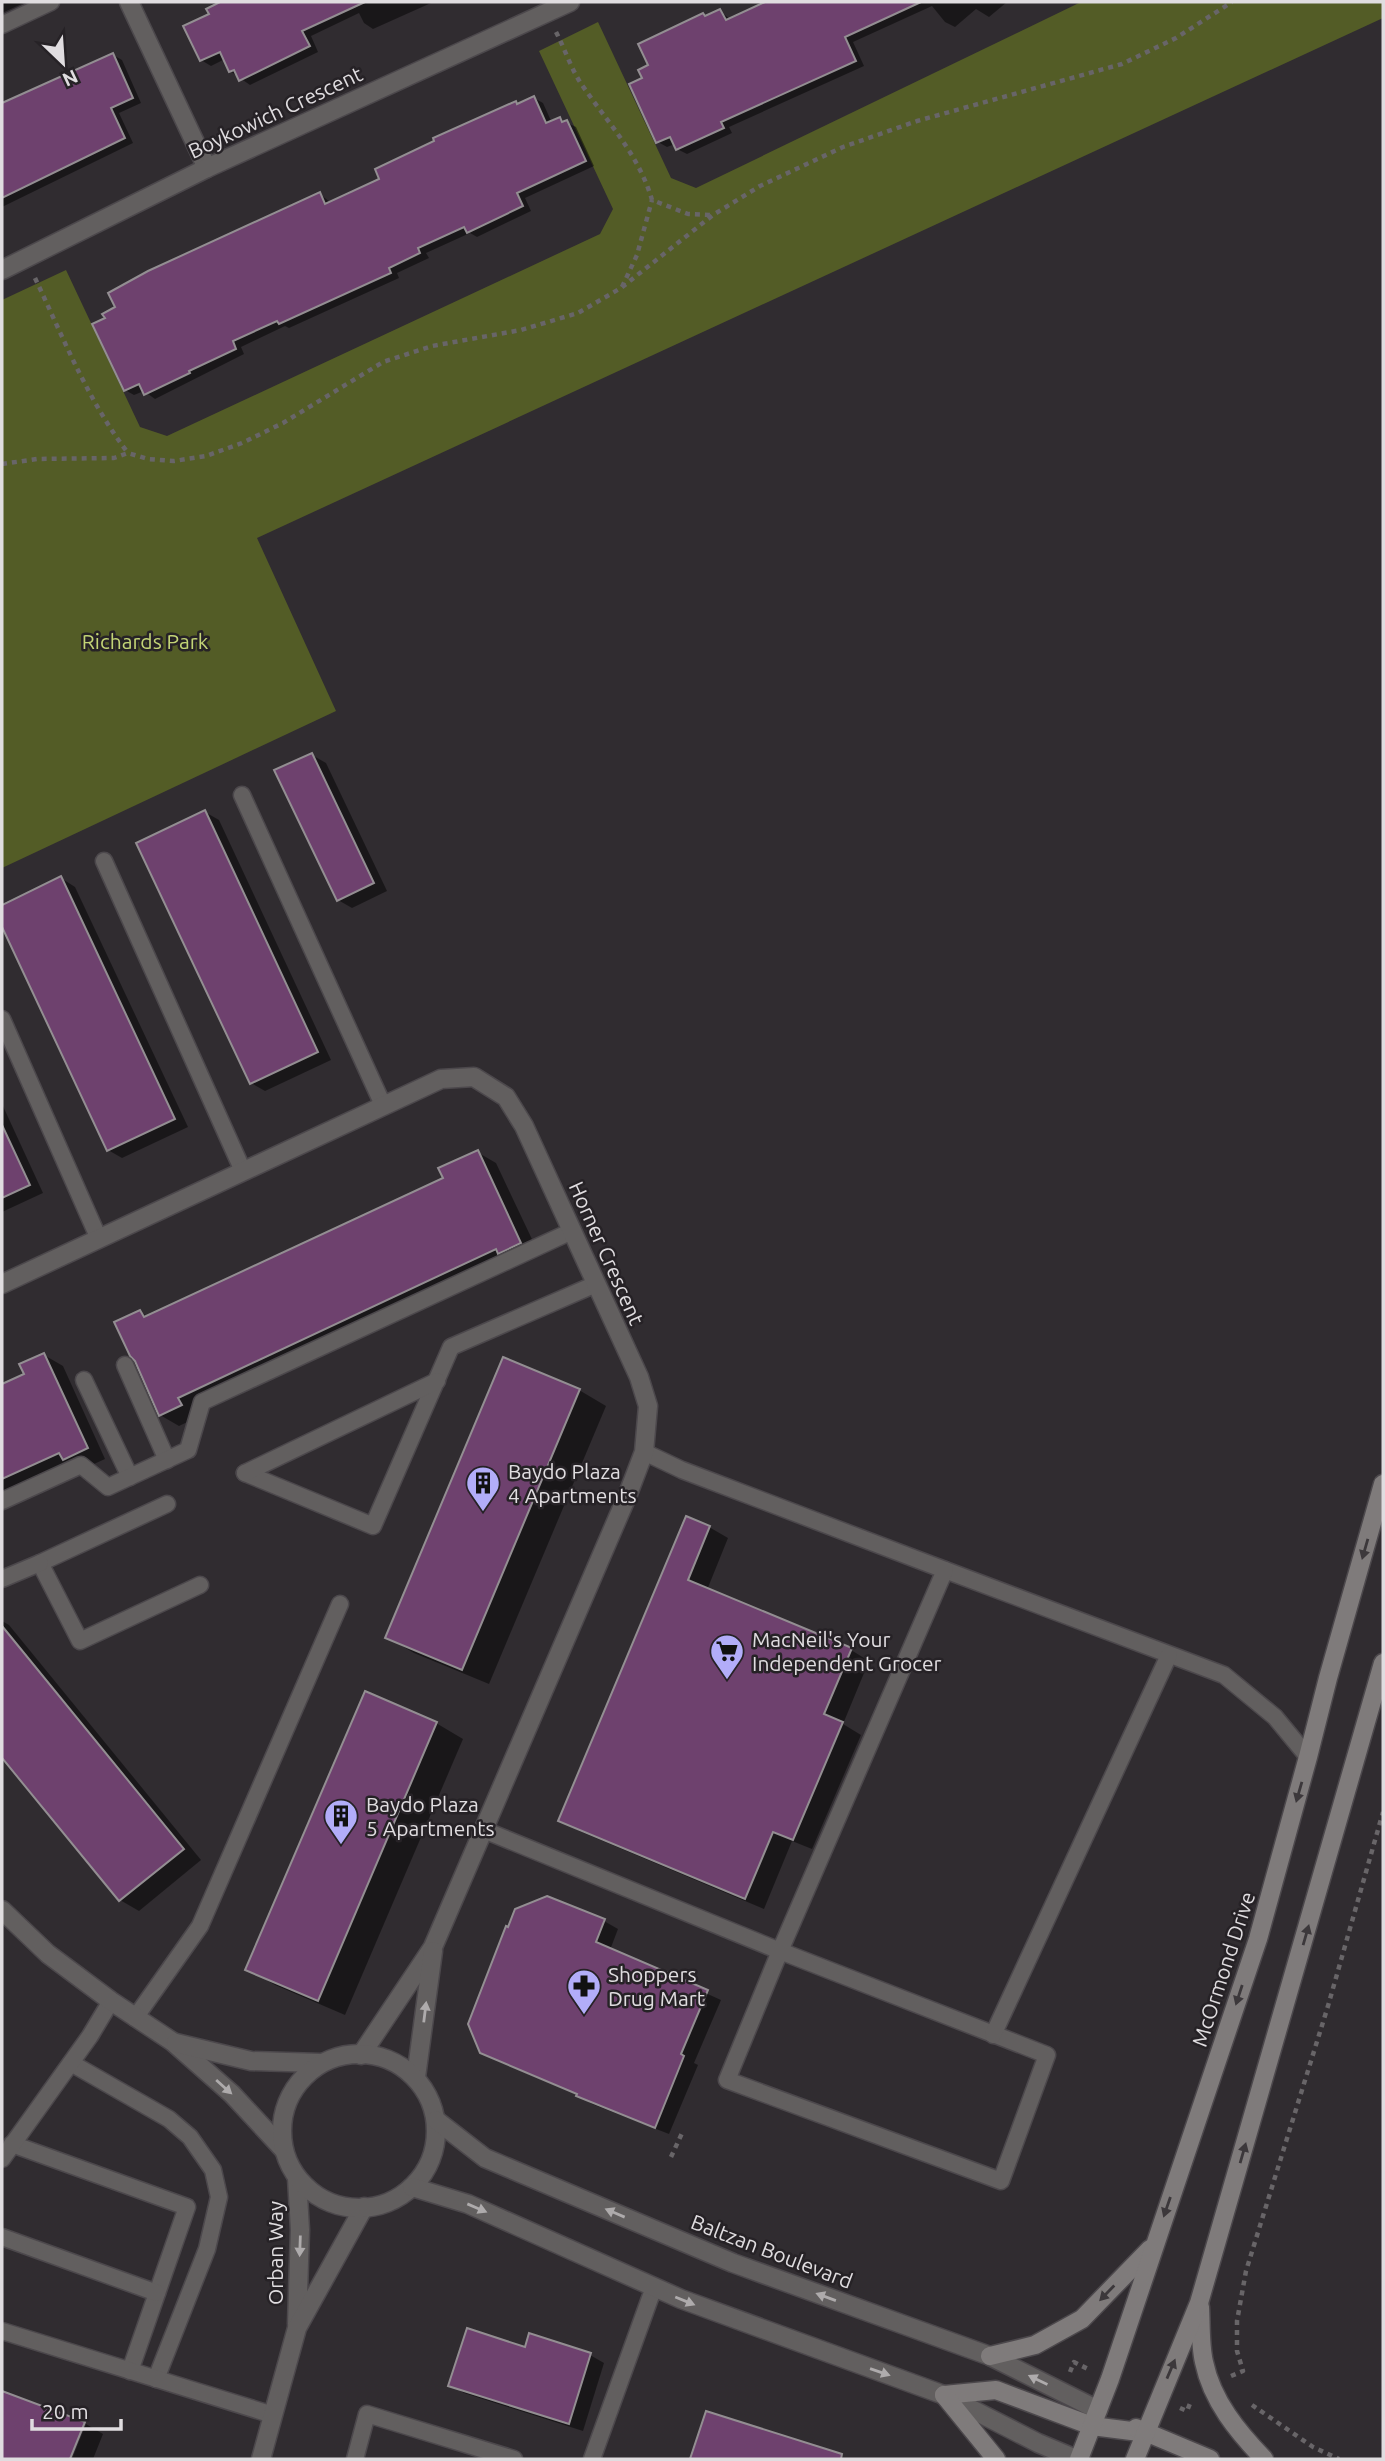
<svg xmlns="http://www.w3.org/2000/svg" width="1385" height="2461" viewBox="0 0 1385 2461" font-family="Ubuntu,sans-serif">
<rect width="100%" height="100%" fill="#302c30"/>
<!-- green -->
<polygon fill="#535c26" points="1081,2 1383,2 1383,18 257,538 336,711 2,868 2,300 66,270 140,427 167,436 600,234 613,209 539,51 598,22 671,178 696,188"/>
<!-- shadow -->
<g fill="#0007">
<polygon points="2,2 26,2 2,13"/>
<polygon points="224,2 430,2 431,3 373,29 364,23 359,13 311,36 318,52 250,85 230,71 225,59 211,66 201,60 212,15 209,9"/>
<polygon points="770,2 1007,2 989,17 976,9 955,27 945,22 932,6 853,42 864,66 729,127 732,133 687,154 677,149 675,144 667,147 658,142 650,66 706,17 720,11 731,20"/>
<polygon points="113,55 122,60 141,103 119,113 133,143 2,207 2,105"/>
<polygon points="534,98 543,103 552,123 559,119 576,127 594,166 525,198 531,211 477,237 470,233 426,253 429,258 397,273 399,278 289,328 285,326 241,347 244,354 155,399 144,391 134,395 125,390 320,194 331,203 382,179 516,103 519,105"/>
<polygon points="312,755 326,763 387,891 352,908 338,900"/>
<polygon points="205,812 219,820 331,1060 265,1091 251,1083"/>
<polygon points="61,878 75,887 188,1127 122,1158 108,1150 2,923 2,907"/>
<polygon points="2,1104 43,1193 2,1212"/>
<polygon points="477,1152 496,1163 539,1254 196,1409 200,1416 179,1426 160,1415 140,1312 149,1317 445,1179"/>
<polygon points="44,1355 63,1366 105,1459 83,1469 2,1498 2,1386 26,1375"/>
<polygon points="579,1390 606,1406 489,1684 414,1653 387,1637"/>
<polygon points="709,1527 728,1538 707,1590 851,1650 869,1661 843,1724 861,1735 812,1849 792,1841 764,1909 579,1831 560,1820"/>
<polygon points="2,1621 9,1625 201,1860 139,1911 120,1900 2,1755"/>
<polygon points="436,1723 463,1739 345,2015 275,1985 248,1969"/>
<polygon points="604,1921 618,1929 610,1950 721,2000 694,2063 698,2065 669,2134 592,2104 578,2095 497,2061 482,2052"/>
<polygon points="590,2355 604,2363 583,2431 464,2393 450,2385"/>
<polygon points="2,2393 84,2423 82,2423 69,2459 2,2459"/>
<polygon points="707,2413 824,2454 822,2459 692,2459"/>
<polygon points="86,2424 103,2434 93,2459 72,2459"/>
</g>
<!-- building -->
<g fill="#6e416e" stroke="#938e92" stroke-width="2">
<polygon points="220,2 365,2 302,31 310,46 239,81 234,70 229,72 220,52 200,61 183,26 209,14 206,9"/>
<polygon points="765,2 921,2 845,37 856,61 721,122 724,128 676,150 670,137 656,143 629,84 642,78 638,70 648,65 638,44 703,13 705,16 720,9 726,20"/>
<polygon points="113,53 133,98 111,108 125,138 2,198 2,103"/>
<polygon points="534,96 546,123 560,117 562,122 567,120 586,161 517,193 523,206 467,233 464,227 418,248 420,253 389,268 391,273 279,324 277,321 233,341 236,349 189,371 190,373 144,395 139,384 124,391 92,324 105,318 102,314 115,307 108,293 148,271 320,192 325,204 379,179 375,169 434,141 433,138 516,101 517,104"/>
<polygon points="312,753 374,883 337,901 274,770"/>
<polygon points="205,810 318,1052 250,1084 136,843"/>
<polygon points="61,876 175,1119 107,1151 2,927 2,905"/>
<polygon points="2,1125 30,1185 2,1198"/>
<polygon points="478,1150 521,1243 498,1254 496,1249 178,1398 182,1405 159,1416 135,1361 130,1356 114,1322 140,1310 144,1317 443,1178 438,1168"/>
<polygon points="44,1353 88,1448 63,1460 59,1453 2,1479 2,1384 24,1374 19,1364"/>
<polygon points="503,1357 580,1389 462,1670 385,1638"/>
<polygon points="686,1516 710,1526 688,1580 852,1648 824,1714 843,1722 793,1840 773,1832 745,1899 558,1821"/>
<polygon points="2,1626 184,1849 119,1901 2,1758"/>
<polygon points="365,1691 437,1722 318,2001 245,1970"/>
<polygon points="547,1896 605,1919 596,1942 708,1990 681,2054 684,2056 655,2128 576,2096 577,2094 480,2053 468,2024 506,1926 508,1927 515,1909"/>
<polygon points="467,2328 525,2347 529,2333 591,2353 569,2424 448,2386"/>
<polygon points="2,2391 85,2422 70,2459 2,2459"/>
<polygon points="706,2411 842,2454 841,2459 690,2459"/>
</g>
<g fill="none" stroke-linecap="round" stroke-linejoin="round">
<!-- service casing -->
<g stroke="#4c484c" stroke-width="19">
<g id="service">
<polyline points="2,25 51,2"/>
<polyline points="242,795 383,1105"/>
<polyline points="104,861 243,1171"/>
<polyline points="2,1019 99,1239"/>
<polyline points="125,1365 167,1460"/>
<polyline points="84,1380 130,1477"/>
<polyline points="245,1473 373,1526 451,1347 596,1284"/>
<polyline points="245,1473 437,1381"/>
<polyline points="2,1501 81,1465 108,1487 188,1450 202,1402 572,1231"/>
<polyline points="167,1504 40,1563 80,1641 200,1585"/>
<polyline points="945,1570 1224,1675 1275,1717 1308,1757"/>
<polyline points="2,1579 40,1563"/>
<polyline points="484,1830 780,1951 1047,2055 1001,2181 727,2080 780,1951 945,1570 682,1470 644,1452"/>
<polyline points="135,2018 200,1926 340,1604"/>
<polyline points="993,2035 1169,1655"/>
<polyline points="71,2063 169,2119 190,2137 213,2170 219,2197 207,2249 156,2379"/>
<polyline points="12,2144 187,2207 130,2371"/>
<polyline points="2,2159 90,2036 111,2001"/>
<polyline points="2,2237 157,2293"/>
<polyline points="2,2331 273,2415"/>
<polyline points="355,2459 367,2414 514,2459"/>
<polyline points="592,2459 654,2287"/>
</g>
</g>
<!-- minor casing -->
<g stroke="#4c484c" stroke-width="21">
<g id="minor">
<polyline points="129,2 207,168"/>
<polyline points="2,270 207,168 570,2"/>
<polyline points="2,1284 441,1079 474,1077 506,1097 524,1126 639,1377 648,1406 644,1452 628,1494 433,1947 361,2055"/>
<polyline points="416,2077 433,1951"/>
<polyline points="297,2178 300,2230 297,2324"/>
<polyline points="261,2459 297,2328 364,2207"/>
</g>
</g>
<!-- tertiary casing -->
<g stroke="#4c484c" stroke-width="21">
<g id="tertiary">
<polyline points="2,1910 48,1954 111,2001 173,2042 232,2094 283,2149"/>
<polyline points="176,2043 251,2061 320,2063"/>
<circle cx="359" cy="2131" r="77"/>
<polyline points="436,2120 485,2158 733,2263 990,2356 1098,2410"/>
<polyline points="412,2187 468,2204 681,2299 944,2395 1038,2443 1076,2459"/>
</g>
</g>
<!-- secondary casing -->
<g stroke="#4c484c" stroke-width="21">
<g id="secondary">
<path d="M1200,2307C1201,2325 1200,2345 1204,2362C1212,2401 1238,2432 1264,2459"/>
<polyline points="990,2356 1035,2345 1082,2319 1150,2249"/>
<polyline points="944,2395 996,2390 1092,2426 1147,2433"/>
<polyline points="944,2395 996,2459"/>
<polyline points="1136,2428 1210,2459"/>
<polyline points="1079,2459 1110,2379 1258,1939 1308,1757 1328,1678 1383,1484"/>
<polyline points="1135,2459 1199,2303 1383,1663"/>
</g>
</g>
<!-- path -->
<g stroke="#686568" stroke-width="4.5" stroke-dasharray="5 5" stroke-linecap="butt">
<path d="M556,32C565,49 571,69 582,85C608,123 639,155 652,200L688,214L712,215"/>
<path d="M35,278C63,337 88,401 128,453"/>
<polyline points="622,287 637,255 652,200"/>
<polyline points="2,464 37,459 114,458 128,453 148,459 174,461 206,456 242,443 283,423 383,362 432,346 521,330 578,313 621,288 713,215 760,186 843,147 917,121 1122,64 1176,38 1232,2"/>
<polyline points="671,2157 683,2131"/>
<polyline points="1070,2372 1074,2362 1088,2369"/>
<polyline points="1231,2376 1243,2371 1237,2351 1237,2321 1246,2271 1328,2006 1383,1812"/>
<polyline points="1252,2405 1313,2447 1339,2459"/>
<polyline points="1180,2408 1187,2411 1191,2401"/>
</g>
<!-- service -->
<use href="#service" stroke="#625f5f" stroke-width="16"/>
<!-- minor -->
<use href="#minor" stroke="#625f5f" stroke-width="18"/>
<!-- tertiary -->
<use href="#tertiary" stroke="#625f5f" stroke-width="18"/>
<!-- secondary -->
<use href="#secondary" stroke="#7f7b7b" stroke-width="18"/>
</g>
<!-- one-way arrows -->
<defs><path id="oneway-solid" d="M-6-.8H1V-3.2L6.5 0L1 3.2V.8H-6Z" transform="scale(1.75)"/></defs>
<g fill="#3c383b">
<use href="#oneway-solid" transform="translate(1365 1549) rotate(106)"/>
<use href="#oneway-solid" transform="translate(1299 1792) rotate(106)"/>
<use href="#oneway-solid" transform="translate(1306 1935) rotate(-74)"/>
<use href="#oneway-solid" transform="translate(1239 1995) rotate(108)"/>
<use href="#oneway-solid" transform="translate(1243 2153) rotate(-74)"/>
<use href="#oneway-solid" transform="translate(1167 2207) rotate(109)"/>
<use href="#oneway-solid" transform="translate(1107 2293) rotate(134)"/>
<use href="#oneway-solid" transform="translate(1171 2369) rotate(-67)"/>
</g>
<g fill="#aeabac">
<use href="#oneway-solid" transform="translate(425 2012) rotate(-83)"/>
<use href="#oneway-solid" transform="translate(224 2087) rotate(42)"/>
<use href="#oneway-solid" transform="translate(477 2208) rotate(23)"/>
<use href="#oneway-solid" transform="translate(615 2213) rotate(-157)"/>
<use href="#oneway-solid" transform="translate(300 2246) rotate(92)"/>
<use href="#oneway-solid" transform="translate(826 2297) rotate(-160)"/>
<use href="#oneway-solid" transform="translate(685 2301) rotate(22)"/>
<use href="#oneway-solid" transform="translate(880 2372) rotate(19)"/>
<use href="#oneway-solid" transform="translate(1038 2380) rotate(-154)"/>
</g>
<!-- icons -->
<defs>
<g id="building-pin" transform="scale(1.75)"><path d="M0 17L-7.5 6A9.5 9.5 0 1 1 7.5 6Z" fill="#b2adf9" stroke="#262226"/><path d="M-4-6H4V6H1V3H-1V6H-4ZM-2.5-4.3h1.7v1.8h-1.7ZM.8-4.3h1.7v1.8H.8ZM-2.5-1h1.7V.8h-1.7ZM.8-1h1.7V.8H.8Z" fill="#111"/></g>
<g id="supermarket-pin" transform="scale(1.75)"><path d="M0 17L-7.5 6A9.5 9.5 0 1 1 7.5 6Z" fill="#b2adf9" stroke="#262226"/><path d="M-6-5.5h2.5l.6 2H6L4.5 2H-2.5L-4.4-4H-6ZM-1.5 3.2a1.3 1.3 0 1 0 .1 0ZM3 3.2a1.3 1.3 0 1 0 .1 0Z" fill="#111"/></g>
<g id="pharmacy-pin" transform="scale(1.75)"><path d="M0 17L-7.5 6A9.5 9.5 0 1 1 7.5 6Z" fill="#b2adf9" stroke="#262226"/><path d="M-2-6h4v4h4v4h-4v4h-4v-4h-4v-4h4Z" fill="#111"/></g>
</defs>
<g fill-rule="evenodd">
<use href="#building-pin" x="483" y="1483"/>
<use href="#supermarket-pin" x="727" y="1651"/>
<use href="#building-pin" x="341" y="1816"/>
<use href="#pharmacy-pin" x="584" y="1986"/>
</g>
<g text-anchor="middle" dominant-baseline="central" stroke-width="5" stroke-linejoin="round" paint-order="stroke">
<!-- street labels -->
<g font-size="21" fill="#e0dde0" stroke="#262226">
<text transform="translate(275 112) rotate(-25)">Boykowich Crescent</text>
<text transform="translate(607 1253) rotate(66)">Horner Crescent</text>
<text transform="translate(1223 1969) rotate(-72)">McOrmond Drive</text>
<text transform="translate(772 2251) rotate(21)">Baltzan Boulevard</text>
<text transform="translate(275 2253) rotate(-90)">Orban Way</text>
</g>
<!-- park labels -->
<g font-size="21" fill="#c3d476" stroke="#262226">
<text x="145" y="641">Richards Park</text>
</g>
<!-- poi labels -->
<g font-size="21" fill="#e0dde0" stroke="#262226" text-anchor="start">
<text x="508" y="1471">Baydo Plaza<tspan x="508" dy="24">4 Apartments</tspan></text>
<text x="752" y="1639">MacNeil's Your<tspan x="752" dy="24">Independent Grocer</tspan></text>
<text x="366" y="1804">Baydo Plaza<tspan x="366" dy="24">5 Apartments</tspan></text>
<text x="608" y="1974">Shoppers<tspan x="608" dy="24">Drug Mart</tspan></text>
</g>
</g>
<!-- border -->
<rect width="1385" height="2461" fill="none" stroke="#e0dde0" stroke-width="7"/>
<!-- north arrow -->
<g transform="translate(63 63) rotate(155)" stroke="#262226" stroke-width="5" paint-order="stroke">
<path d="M0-5L12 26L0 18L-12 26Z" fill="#e0dde0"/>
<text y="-10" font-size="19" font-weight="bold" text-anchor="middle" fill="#e0dde0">N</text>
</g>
<!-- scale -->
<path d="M32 2419v10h89v-10" fill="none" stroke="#e0dde0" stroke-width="3.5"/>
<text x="42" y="2419" font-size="21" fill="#e0dde0" stroke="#262226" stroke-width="5" paint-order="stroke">20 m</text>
</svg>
